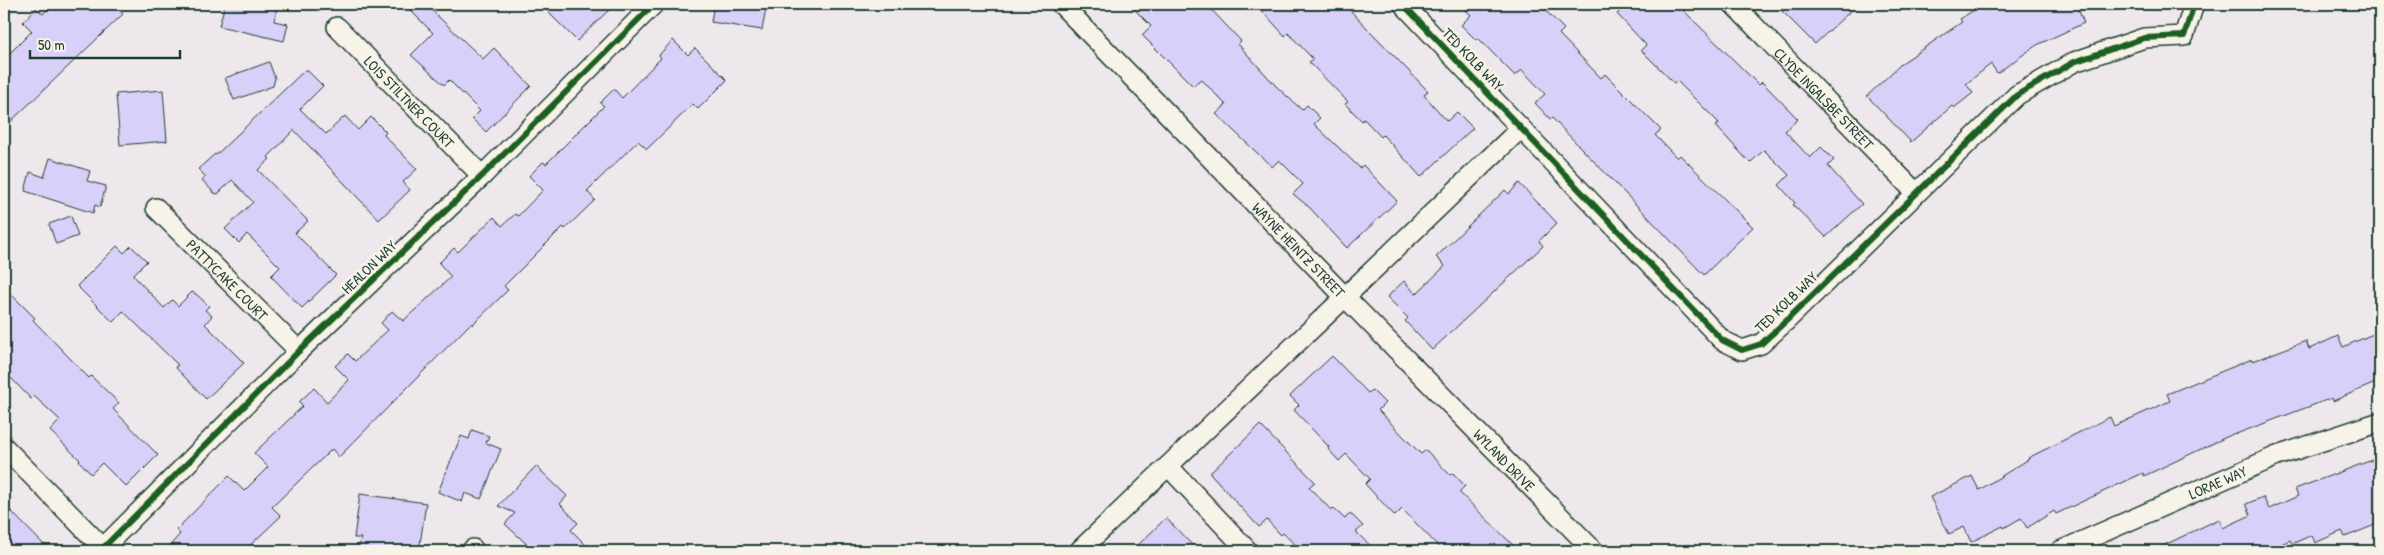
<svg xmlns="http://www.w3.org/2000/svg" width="2384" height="555" viewBox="0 0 2384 555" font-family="'Patrick Hand',sans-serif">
<rect width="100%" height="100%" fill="#eee8ed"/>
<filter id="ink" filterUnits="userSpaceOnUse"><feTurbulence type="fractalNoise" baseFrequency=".02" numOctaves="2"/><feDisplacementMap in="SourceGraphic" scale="10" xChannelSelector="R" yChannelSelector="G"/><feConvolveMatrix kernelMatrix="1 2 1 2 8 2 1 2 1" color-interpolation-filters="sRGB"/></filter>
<g filter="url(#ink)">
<!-- building -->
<g fill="#d8d0f8" stroke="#1f3d34">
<polygon points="53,4 113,4 123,14 4,128 4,59 32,31 23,22 36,8 43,14"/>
<polygon points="225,4 278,4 274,21 288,24 284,41 219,26"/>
<polygon points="404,4 425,4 483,59 494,48 531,86 486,132 472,119 480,111 449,80 444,85 411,55 433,33"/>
<polygon points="540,4 615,4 577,41"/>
<polygon points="714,4 767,4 762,30 711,22"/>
<polygon points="1129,4 1206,4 1241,41 1238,44 1276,86 1302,110 1307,105 1320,118 1314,124 1360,168 1363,165 1397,201 1347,248 1309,207 1293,194 1303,184 1279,160 1272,167 1216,114 1226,105 1201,79 1193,86 1142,35 1151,26"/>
<polygon points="1256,4 1344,4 1428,91 1424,95 1447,121 1457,112 1473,128 1421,177 1383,135 1381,137 1364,119 1362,121 1345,104 1348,102 1309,62 1313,59 1288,33 1285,36"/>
<polygon points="1459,4 1539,4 1564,29 1559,34 1601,78 1605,74 1661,130 1655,135 1677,158 1680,155 1753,227 1704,275 1552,118 1550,119 1535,103 1545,94 1522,70 1515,76 1478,38 1476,40 1461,25 1471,15"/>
<polygon points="1628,4 1677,4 1759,85 1762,82 1798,119 1785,131 1810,158 1821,147 1834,160 1828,166 1862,204 1826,237 1793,205 1795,203 1779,185 1789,175 1764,150 1750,163 1716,126 1719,123 1677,81 1674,83 1641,50 1646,45 1617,14"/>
<polygon points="1775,4 1858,4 1815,44"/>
<polygon points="1983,4 2076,4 2084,23 2037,45 1997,73 1991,64 1966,84 1973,93 1954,108 1952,106 1911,142 1867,96 1902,63 1962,22 1960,19"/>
<polygon points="673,40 688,55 695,48 727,80 698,109 693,104 647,149 638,141 587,191 595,200 565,229 563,227 504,286 508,290 472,325 471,323 339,457 332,449 272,507 281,516 244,551 165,551 180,534 176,530 229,476 244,491 268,467 254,453 303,406 299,402 314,388 327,402 349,380 335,366 348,354 355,361 388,330 381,323 392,311 403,321 451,277 439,263 454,248 458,252 494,217 502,226 515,214 518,216 543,190 529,176 543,162 546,164 604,106 600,103 614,89 622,98 661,58 659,55"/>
<polygon points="269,62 275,78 273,86 234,100 225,78"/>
<polygon points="306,69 323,86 300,109 326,134 345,116 358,130 371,117 386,132 384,135 417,169 403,182 410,190 379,220 294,130 268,157 270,159 258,170 308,221 295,233 336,275 302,308 271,276 280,267 247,234 239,243 225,229 253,202 232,180 218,194 214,193 202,180 206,177 198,169 215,154 216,155"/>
<polygon points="163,90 167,141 120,145 116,94"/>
<polygon points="50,158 90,171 87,181 106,186 100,207 95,205 93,213 25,191 30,172 44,177"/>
<polygon points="1519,183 1557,223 1539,241 1543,246 1432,350 1405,321 1408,318 1387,297 1404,281 1416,294 1445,266 1436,257 1505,190 1509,194"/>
<polygon points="71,216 78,236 56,244 49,224"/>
<polygon points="117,246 124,253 131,246 147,261 133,275 164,308 172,300 178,306 192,292 196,294 209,306 205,310 212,316 205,324 244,363 206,399 175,367 178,365 123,311 113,322 77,286"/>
<polygon points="4,287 35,318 33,320 89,378 91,376 119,403 113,409 158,455 126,487 102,463 91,474 79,461 80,460 50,431 60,420 34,396 31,399 11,378 4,386"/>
<polygon points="2380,331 2380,381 2333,401 2332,398 2236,434 2235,433 2144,476 2143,473 2056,514 2054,511 2027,528 2021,518 2004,528 2003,526 1971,542 1964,527 1949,534 1930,497 1972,476 1979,490 2029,459 2028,458 2110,417 2114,426 2170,401 2167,394 2252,359 2253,361 2306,341 2309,349 2338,336 2343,347"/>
<polygon points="1332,356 1368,393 1372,390 1385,403 1378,410 1409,442 1421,454 1426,450 1450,475 1453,473 1465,486 1459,492 1519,551 1443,551 1402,509 1395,516 1365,484 1370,479 1346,454 1339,461 1328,449 1329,447 1294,410 1299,405 1290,396"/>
<polygon points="1260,425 1315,482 1309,487 1331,510 1333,508 1345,519 1350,513 1363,526 1356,532 1376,551 1302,551 1283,533 1281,535 1267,520 1259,527 1244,511 1210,473"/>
<polygon points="472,430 489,436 486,443 501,449 481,499 465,493 462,502 438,492 461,436 469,439"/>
<polygon points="2380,457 2380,523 2345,537 2342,531 2315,543 2312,535 2292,544 2290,540 2267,551 2152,551 2219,519 2223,528 2251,515 2246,504 2263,497 2269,509 2298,496 2295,489"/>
<polygon points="536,466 567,496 560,504 578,523 571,530 592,551 534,551 505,524 515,513 498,506"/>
<polygon points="360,494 426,503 419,551 358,551 361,538 354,538"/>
<polygon points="4,504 50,551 4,551"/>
<polygon points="1166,518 1198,551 1132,551"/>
</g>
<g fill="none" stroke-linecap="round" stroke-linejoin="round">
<!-- street casing -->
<g stroke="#1f3d34" stroke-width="22">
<g id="street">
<path id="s1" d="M1061,4L1345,297L1079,551"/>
<polyline points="1403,4 1722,340 1742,350 1761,344 1787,320 2017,95 2074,62 2144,38 2184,36 2194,4"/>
<path id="s2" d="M1733,4L1916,193"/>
<path id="s3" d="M337,27L482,176"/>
<path id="s4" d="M1521,128L1345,297L1594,551"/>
<path id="s5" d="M156,208L299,351"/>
<polyline points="4,447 106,551"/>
<polyline points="1168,466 1248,551"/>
<polyline points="473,549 474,551"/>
<polyline points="100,551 299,351 482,176 654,4"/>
<path id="s6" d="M2060,551L2277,456L2380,422"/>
</g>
</g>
<!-- street -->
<use href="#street" stroke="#f7f3e8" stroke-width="19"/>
<!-- cycleway casing -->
<g stroke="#f7f3e8" stroke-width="9">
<g id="cycleway">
<polyline points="1403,4 1722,340 1742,350 1761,344 1787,320 2017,95 2074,62 2144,38 2184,36 2194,4"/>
<polyline points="100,551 299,351 482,176 654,4"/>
</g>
</g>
<!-- cycleway -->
<use href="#cycleway" stroke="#1b5e20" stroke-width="6"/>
</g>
</g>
<g text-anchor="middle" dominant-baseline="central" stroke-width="5" stroke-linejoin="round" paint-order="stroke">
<!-- street labels -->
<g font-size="15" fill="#1f3d34" stroke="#f7f3e8">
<text transform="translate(1473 59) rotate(46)">TED KOLB WAY</text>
<text stroke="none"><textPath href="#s2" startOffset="131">CLYDE INGALSBE STREET</textPath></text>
<text stroke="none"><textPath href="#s3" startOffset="104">LOIS STILTNER COURT</textPath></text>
<text stroke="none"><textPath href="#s1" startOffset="342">WAYNE HEINTZ STREET</textPath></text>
<text transform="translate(369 267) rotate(-44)">HEALON WAY</text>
<text stroke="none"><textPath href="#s5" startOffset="101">PATTYCAKE COURT</textPath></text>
<text transform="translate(1786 302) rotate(-44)">TED KOLB WAY</text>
<text stroke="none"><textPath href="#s4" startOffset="472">WYLAND DRIVE</textPath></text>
<text stroke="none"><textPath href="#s6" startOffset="172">LORAE WAY</textPath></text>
</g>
</g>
<!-- margin -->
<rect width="2384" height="555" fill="none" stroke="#f7f3e8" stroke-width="20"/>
<rect x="10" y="10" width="2364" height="535" fill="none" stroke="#1f3d34" stroke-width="2" filter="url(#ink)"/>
<!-- scale -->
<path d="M30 50v8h150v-8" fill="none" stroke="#1f3d34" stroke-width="2.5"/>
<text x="38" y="50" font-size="15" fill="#1f3d34" stroke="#f7f3e8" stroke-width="4" paint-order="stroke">50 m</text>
</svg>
